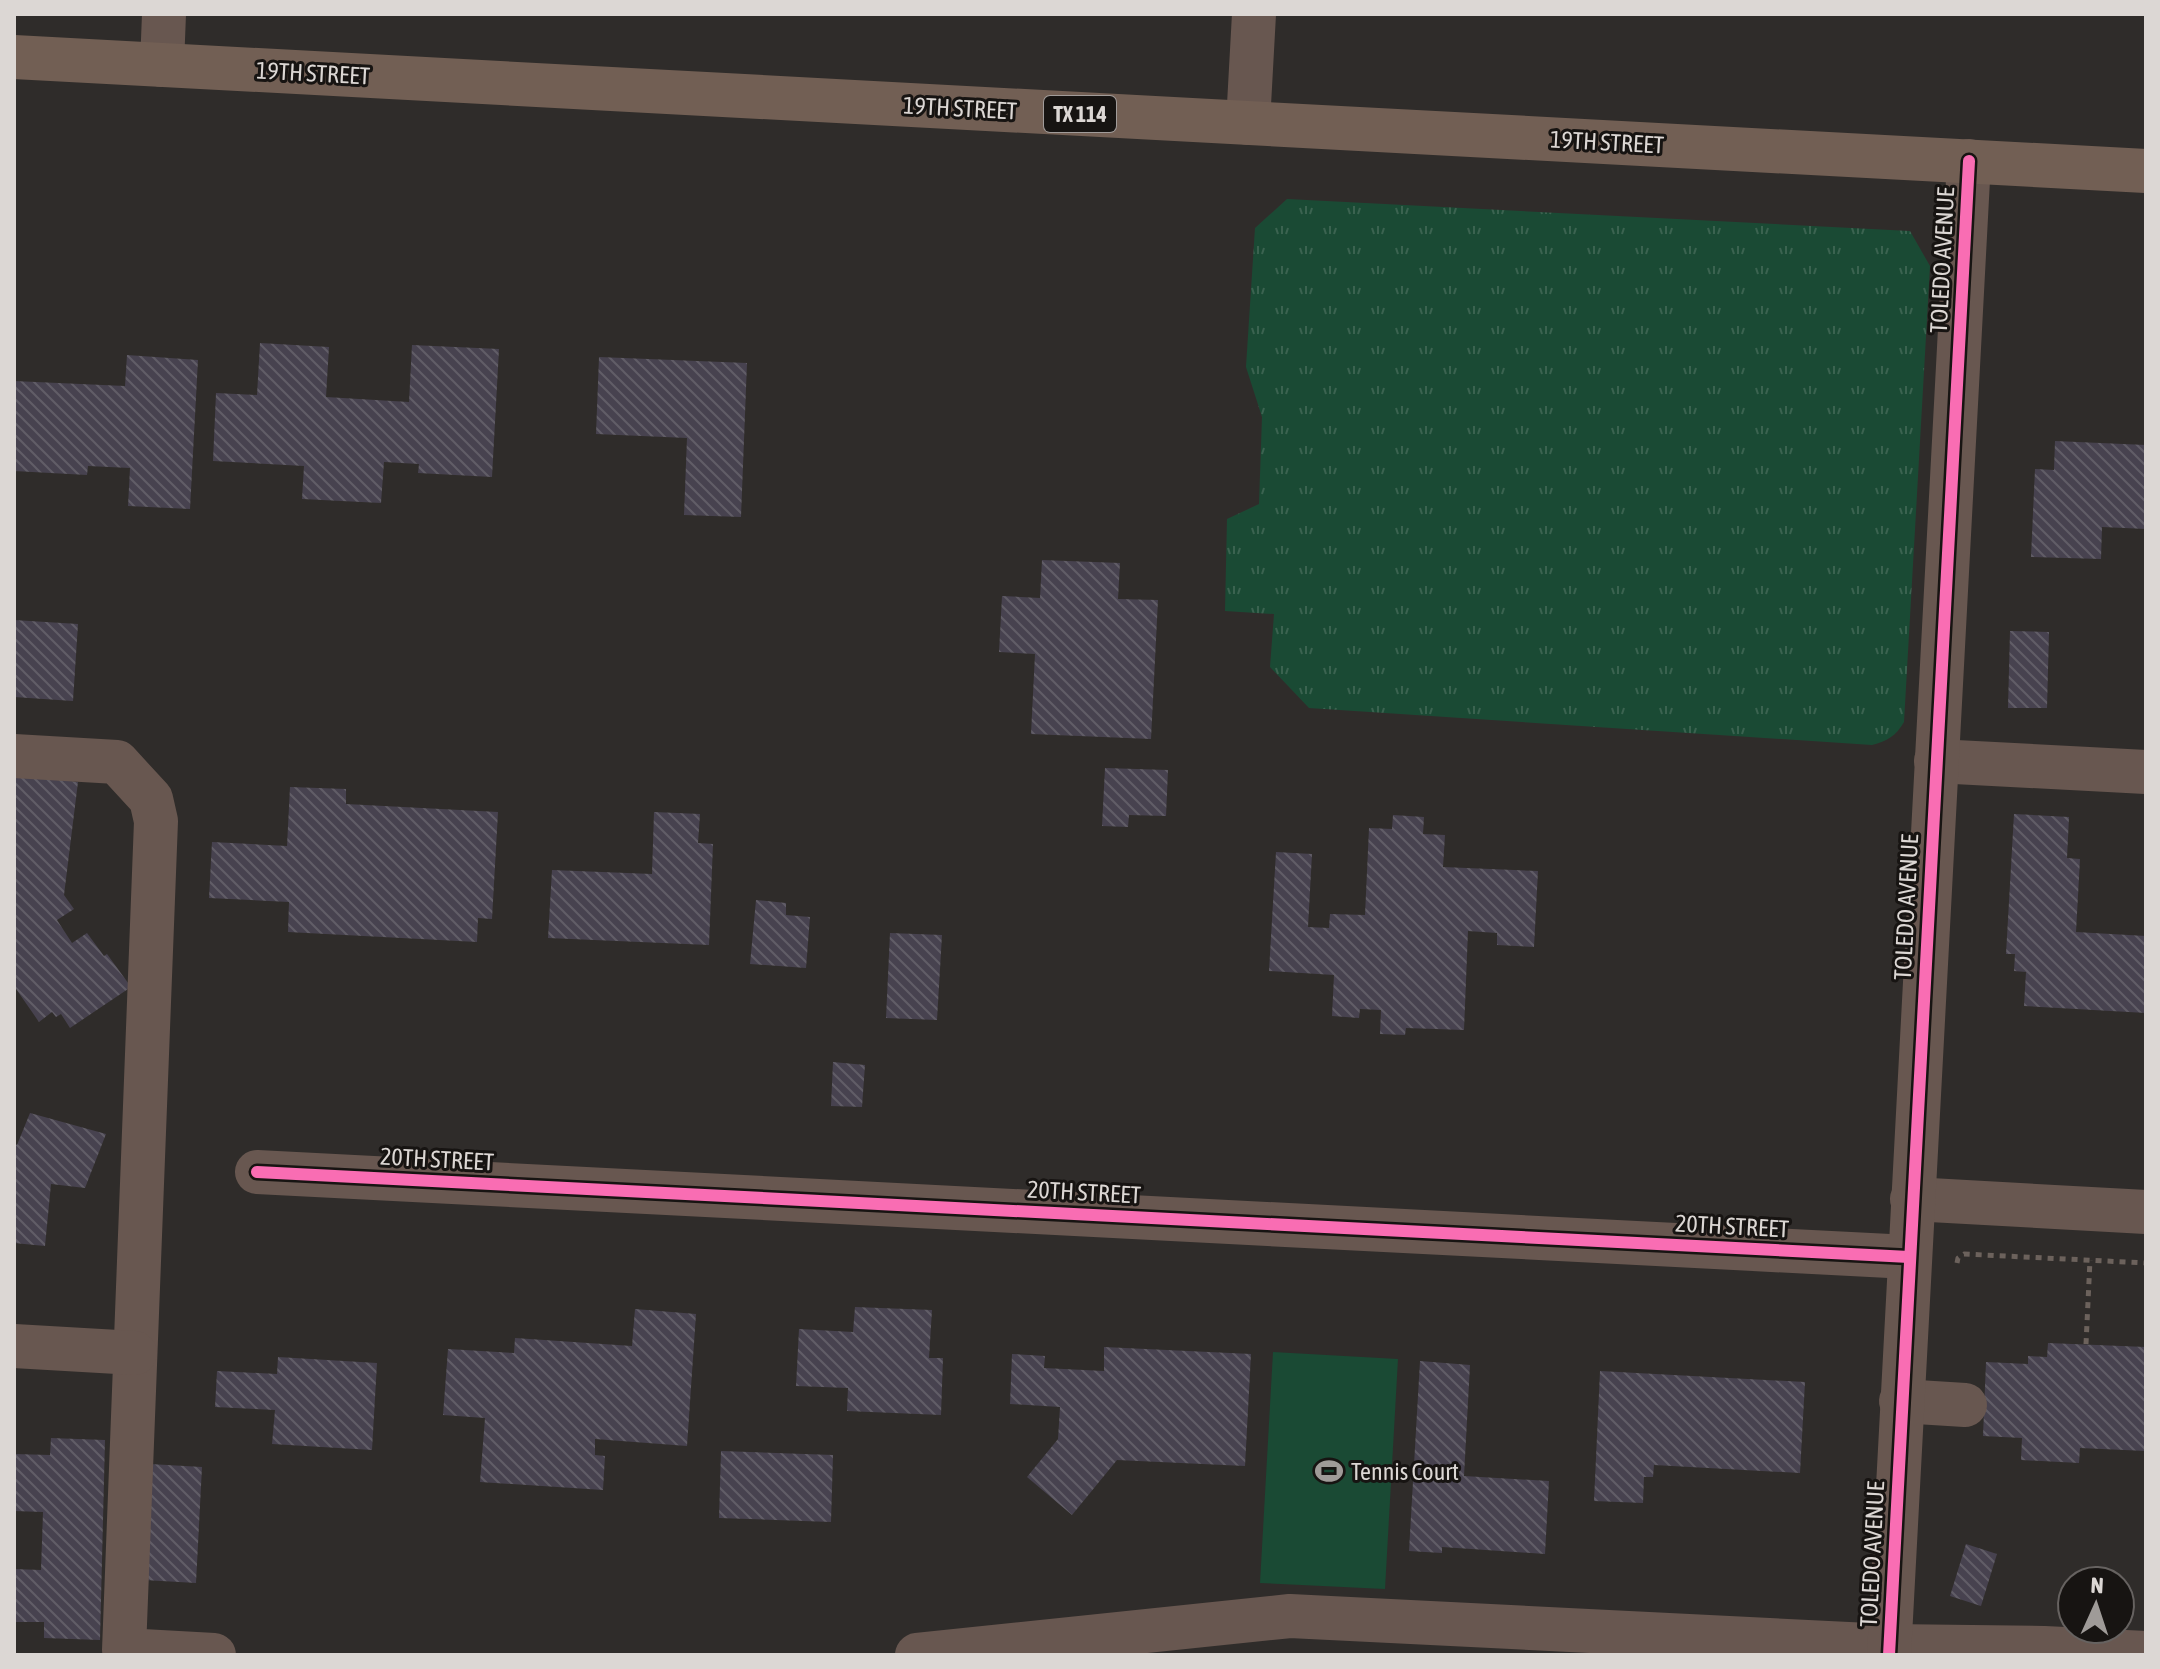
<svg xmlns="http://www.w3.org/2000/svg" width="2160" height="1669" viewBox="0 0 2160 1669" font-family="'Asap Condensed',sans-serif">
<defs>
<pattern id="grass-tufts" width="24" height="20" patternUnits="userSpaceOnUse" patternTransform="scale(2)"><rect width="24" height="20" fill="#1a4a34"/><path d="M3 7l-1-3M5 7V3M7 7l1-3M15 17l-1-3M17 17v-4M19 17l1-3" fill="none" stroke="#3b6350"/></pattern>
<pattern id="building-back-hatch" width="6" height="6" patternUnits="userSpaceOnUse" patternTransform="scale(2)"><rect width="6" height="6" fill="#47424f"/><path d="M-1 5l2 2M0 0l6 6M5-1l2 2" fill="none" stroke="#615d67"/></pattern>
</defs>
<rect width="100%" height="100%" fill="#2f2c2a"/>
<!-- grass -->
<path fill="url(#grass-tufts)" d="M1287,199L1910,231L1930,266L1904,722C1896,736 1887,741 1872,745L1309,708L1270,667L1274,614L1225,611L1227,519L1259,504L1262,417L1246,367L1255,228Z"/>
<!-- green -->
<polygon fill="#1a4a34" points="1273,1352 1398,1359 1385,1589 1260,1583"/>
<!-- building -->
<g fill="url(#building-back-hatch)">
<polygon points="260,343 329,347 326,397 409,402 412,345 499,349 492,477 418,473 419,464 384,462 381,503 302,499 304,466 213,461 216,393 257,395"/>
<polygon points="127,355 198,360 190,509 128,506 130,468 88,466 87,475 14,471 14,381 125,386"/>
<polygon points="599,357 747,363 741,517 684,515 687,438 596,434"/>
<polygon points="2055,441 2146,445 2146,529 2102,527 2101,559 2031,557 2035,469 2054,470"/>
<polygon points="1042,560 1120,563 1118,599 1158,600 1151,739 1031,734 1035,654 999,652 1002,596 1040,598"/>
<polygon points="14,620 78,624 73,701 14,697"/>
<polygon points="2010,631 2049,632 2047,708 2008,708"/>
<polygon points="1105,768 1168,770 1166,816 1129,815 1128,827 1102,826"/>
<polygon points="15,774 78,782 64,895 74,909 57,920 72,943 87,933 104,956 107,954 131,987 70,1028 61,1014 56,1017 52,1012 39,1022 14,986"/>
<polygon points="290,787 346,789 346,804 498,812 492,919 478,918 477,942 288,932 289,902 209,898 212,842 287,846"/>
<polygon points="654,812 700,814 698,843 713,844 709,945 548,938 552,870 652,874"/>
<polygon points="2014,814 2069,817 2067,858 2080,859 2076,932 2146,936 2146,1013 2024,1006 2026,972 2014,971 2015,954 2006,954"/>
<polygon points="1393,815 1424,817 1423,834 1445,835 1443,867 1538,871 1534,947 1497,945 1497,933 1468,931 1464,1030 1406,1028 1405,1035 1380,1034 1381,1010 1360,1009 1359,1018 1332,1016 1334,975 1269,971 1276,852 1312,854 1308,927 1329,928 1330,914 1365,915 1369,828 1392,829"/>
<polygon points="756,900 786,903 786,915 810,917 806,968 750,964"/>
<polygon points="890,933 942,935 937,1020 886,1018"/>
<polygon points="833,1062 865,1065 862,1107 831,1106"/>
<polygon points="30,1113 106,1134 85,1188 51,1184 45,1246 14,1243 14,1143 17,1145"/>
<polygon points="855,1307 932,1310 929,1358 943,1358 941,1415 847,1411 848,1388 796,1386 799,1329 853,1332"/>
<polygon points="635,1309 696,1314 687,1446 595,1439 595,1455 605,1456 603,1490 480,1482 485,1418 443,1415 448,1349 514,1353 515,1338 632,1346"/>
<polygon points="2048,1343 2146,1347 2146,1451 2080,1448 2079,1463 2021,1460 2022,1438 1983,1436 1986,1362 2028,1364 2028,1356 2047,1357"/>
<polygon points="1104,1347 1251,1354 1245,1466 1117,1460 1072,1515 1027,1477 1058,1439 1060,1407 1010,1404 1012,1354 1045,1356 1044,1368 1104,1371"/>
<polygon points="278,1357 377,1363 372,1450 272,1444 275,1410 215,1407 217,1371 277,1374"/>
<polygon points="1420,1361 1470,1365 1464,1476 1549,1481 1545,1554 1442,1547 1442,1553 1409,1551"/>
<polygon points="1600,1371 1805,1382 1800,1473 1654,1465 1653,1477 1644,1477 1643,1503 1594,1501"/>
<polygon points="51,1438 105,1440 100,1640 44,1638 44,1622 14,1622 14,1569 41,1570 43,1512 14,1511 14,1454 50,1455"/>
<polygon points="721,1451 833,1455 831,1522 719,1518"/>
<polygon points="150,1464 202,1467 196,1583 144,1580"/>
<polygon points="1966,1544 1997,1554 1981,1606 1950,1596"/>
</g>
<g fill="none" stroke-linecap="round" stroke-linejoin="round">
<!-- path -->
<g stroke="#6c625c" stroke-width="5" stroke-dasharray="6 6" stroke-linecap="butt">
<polyline points="1957,1263 1958,1258 1964,1254 2146,1263"/>
<polyline points="2086,1344 2090,1260"/>
</g>
<!-- minor -->
<g stroke="#685750" stroke-width="44">
<polyline points="162,65 164,14"/>
<polyline points="1248,123 1254,14"/>
<polyline points="14,756 117,762 151,799 156,821 124,1650 214,1655"/>
<polyline points="1936,761 2146,772"/>
<polyline points="257,1172 1909,1257"/>
<polyline points="1912,1199 2146,1212"/>
<polyline points="14,1346 135,1353"/>
<polyline points="1901,1401 1965,1405"/>
<polyline points="917,1655 1290,1616 1889,1646 2044,1648 2146,1653"/>
<polyline points="1889,1655 1969,161"/>
</g>
<!-- major -->
<polyline stroke="#725f54" stroke-width="44" points="14,57 2146,171"/>
<!-- cycleway casing -->
<g stroke="#171412" stroke-width="17">
<g id="cycleway">
<polyline points="257,1172 1909,1257"/>
<polyline points="1889,1655 1969,161"/>
</g>
</g>
<!-- cycleway -->
<use href="#cycleway" stroke="#f96db3" stroke-width="12"/>
</g>
<!-- icons -->
<defs>
<g id="stadium-bare" transform="scale(2.16)"><path d="M0-5a6.5 5 0 1 0 0 10a6.5 5 0 1 0 0-10ZM-3.5-1.8h7v3.6h-7Z" fill="#9f9b98" stroke="#171412" stroke-width="2.5" paint-order="stroke"/></g>
</defs>
<g fill-rule="evenodd">
<use href="#stadium-bare" x="1329" y="1471"/>
</g>
<g text-anchor="middle" dominant-baseline="central" stroke-width="6" stroke-linejoin="round" paint-order="stroke">
<!-- shield labels -->
<rect fill="#171412" stroke="#a19c9a" stroke-width="2" x="1044" y="96" width="72" height="36" rx="6"/>
<g font-size="22" font-weight="bold" fill="#dcd7d4">
<text x="1080" y="114">TX 114</text>
</g>
<!-- street labels -->
<g font-size="24" fill="#dcd7d4" stroke="#171412">
<text transform="translate(313 73) rotate(3)">19TH STREET</text>
<text transform="translate(960 108) rotate(3)">19TH STREET</text>
<text transform="translate(1607 142) rotate(3)">19TH STREET</text>
<text transform="translate(1942 260) rotate(-87)">TOLEDO AVENUE</text>
<text transform="translate(1906 907) rotate(-87)">TOLEDO AVENUE</text>
<text transform="translate(437 1159) rotate(3)">20TH STREET</text>
<text transform="translate(1084 1192) rotate(3)">20TH STREET</text>
<text transform="translate(1732 1226) rotate(3)">20TH STREET</text>
<text transform="translate(1872 1554) rotate(-87)">TOLEDO AVENUE</text>
</g>
<!-- poi labels -->
<g font-size="24" fill="#dcd7d4" stroke="#171412" text-anchor="start">
<text x="1351" y="1471">Tennis Court</text>
</g>
</g>
<!-- border -->
<rect width="2160" height="1669" fill="none" stroke="#dcd7d4" stroke-width="32"/>
<!-- north arrow -->
<g transform="translate(2096 1605) rotate(3)"><circle r="38" fill="#171412" stroke="#666260" stroke-width="2"/>
<path d="M0-6L14 30L0 20L-14 30Z" fill="#9f9b98"/>
<text y="-12" font-size="22" font-weight="bold" text-anchor="middle" fill="#dcd7d4">N</text>
</g>
</svg>
